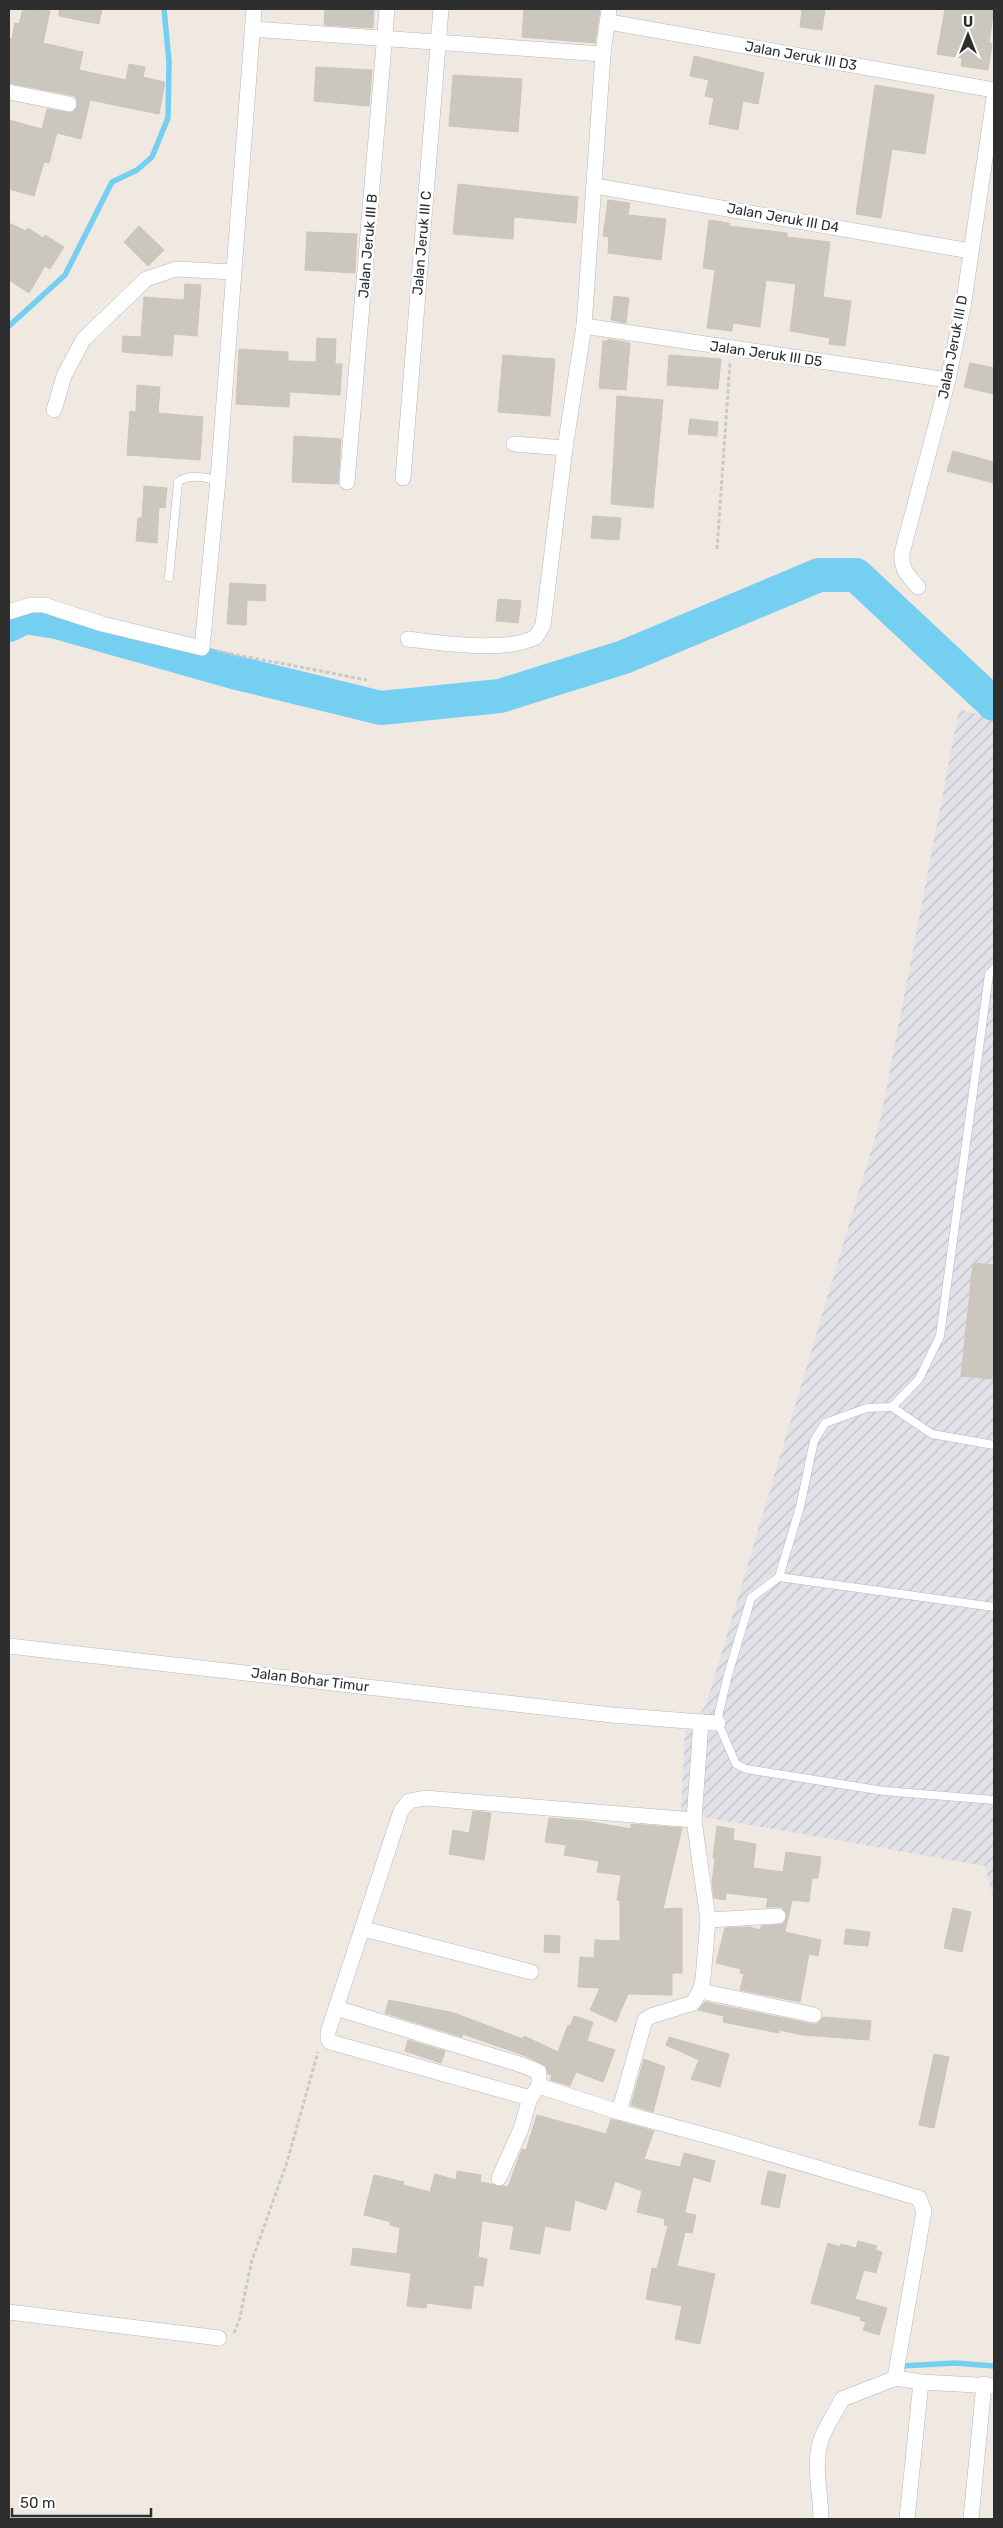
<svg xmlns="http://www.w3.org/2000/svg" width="1003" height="2528" viewBox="0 0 1003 2528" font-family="Rubik,sans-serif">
<defs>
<pattern id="industrial-furrows" width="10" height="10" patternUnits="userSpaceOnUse" patternTransform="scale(1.25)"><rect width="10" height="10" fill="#e3e1e8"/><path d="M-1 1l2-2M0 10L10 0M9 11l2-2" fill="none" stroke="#c3c1c7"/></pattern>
</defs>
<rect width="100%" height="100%" fill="#efe9e1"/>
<!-- industrial -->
<polygon fill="url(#industrial-furrows)" points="959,709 994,719 994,1902 985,1866 681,1813 685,1732 706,1705 881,1117"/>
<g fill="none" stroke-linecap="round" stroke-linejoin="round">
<!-- stream -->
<g stroke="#75cff0" stroke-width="5.5">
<polyline points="9,326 65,275 112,182 137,170 152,157 168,118 169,62 164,9"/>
<polyline points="902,2366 955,2363 994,2366"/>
</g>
<!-- river -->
<polyline stroke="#75cff0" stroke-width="34" points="9,625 25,617 56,622 233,672 381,708 500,696 624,657 819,575 856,575 994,704"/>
</g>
<!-- building -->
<g fill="#cbc7bf" stroke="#cbc5ba">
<polygon points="23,9 50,11 43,43 83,52 79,70 126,80 129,64 145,67 143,77 165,82 159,114 90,100 81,139 57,133 49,163 44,162 34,196 9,189 9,120 42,129 47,109 72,113 78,105 76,97 71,95 9,83 9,38 12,39 15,23 19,24"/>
<polygon points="59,9 102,9 99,24 59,16"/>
<polygon points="325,9 374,9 373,28 324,25"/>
<polygon points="524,9 600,9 595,43 522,37"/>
<polygon points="802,9 825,9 822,30 800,27"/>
<polygon points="945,9 994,9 989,43 992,44 988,70 961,66 962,58 937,54"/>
<polygon points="694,56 764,73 758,104 743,101 738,130 709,124 714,98 705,96 709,80 690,76"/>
<polygon points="316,67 372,70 369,106 314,101"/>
<polygon points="453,75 522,79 518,132 449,126"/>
<polygon points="875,85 934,95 925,154 892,149 881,218 856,214"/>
<polygon points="458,184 578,197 576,223 514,217 513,239 453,234"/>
<polygon points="608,200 630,203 628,215 666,219 661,260 608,253 609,237 603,236"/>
<polygon points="709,220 729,223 729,226 787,233 787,237 830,242 823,297 851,301 845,346 829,344 830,338 790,331 796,284 766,280 760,327 733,323 732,331 707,328 715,270 703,268"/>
<polygon points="9,223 26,231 28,228 43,238 45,235 64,247 50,269 45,266 29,293 9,280"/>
<polygon points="139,226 164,250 148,266 124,242"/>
<polygon points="307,232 357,234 355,273 305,270"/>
<polygon points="185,284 201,285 197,336 174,334 172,356 122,352 123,336 141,337 144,297 184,300"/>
<polygon points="614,296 629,298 626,323 611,320"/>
<polygon points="317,338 336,339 335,364 342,364 340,395 290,392 289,407 236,404 239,349 288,352 288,361 316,362"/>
<polygon points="608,339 630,343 626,390 599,388 603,341 608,341"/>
<polygon points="503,355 555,359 550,416 498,412"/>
<polygon points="669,355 721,359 718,389 667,385"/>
<polygon points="970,363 994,368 994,394 964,387"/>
<polygon points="137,385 160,387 158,413 203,417 200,460 127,455 130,411 136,412"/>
<polygon points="617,396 663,400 653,508 611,504"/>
<polygon points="690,419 718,422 717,436 688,434"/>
<polygon points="294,436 341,439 338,484 292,482"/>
<polygon points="953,451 994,462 994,483 947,471"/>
<polygon points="144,486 167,488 165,508 159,507 157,543 136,541 138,518 142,518"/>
<polygon points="593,516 621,518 619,540 591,538"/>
<polygon points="230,583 266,585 265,601 247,600 246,625 227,624"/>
<polygon points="498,599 521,601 518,623 496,621"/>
<polygon points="973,1263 994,1265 994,1379 961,1376"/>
<polygon points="473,1811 491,1813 484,1860 449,1854 453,1830 469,1833"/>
<polygon points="549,1818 586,1821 631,1829 631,1824 682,1828 663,1909 682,1908 682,1973 672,1973 672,1995 628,1994 616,2022 590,2010 600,1988 578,1987 580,1957 594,1958 595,1940 620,1941 620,1901 617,1900 621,1875 597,1872 599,1861 564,1855 566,1845 545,1842"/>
<polygon points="717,1826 734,1829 733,1840 756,1844 753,1868 783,1872 786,1852 821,1857 818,1878 812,1878 809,1902 792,1900 785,1932 821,1940 818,1956 809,1954 800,2002 740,1990 744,1974 740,1973 741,1969 716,1963 725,1928 749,1927 761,1930 761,1926 783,1924 787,1916 782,1907 766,1907 768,1898 726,1893 725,1900 714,1898 712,1883 715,1859 713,1858"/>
<polygon points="953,1908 971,1912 962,1952 944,1948"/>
<polygon points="846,1929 870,1932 868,1946 844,1944"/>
<polygon points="545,1935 560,1936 559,1953 544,1952"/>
<polygon points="389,2000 454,2013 523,2039 524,2036 558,2052 568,2025 570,2026 574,2016 593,2022 587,2041 615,2050 603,2082 576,2072 570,2086 550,2080 552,2075 548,2074 546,2066 526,2056 463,2034 462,2037 385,2013"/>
<polygon points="705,2002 812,2024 817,2024 823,2017 871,2021 869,2040 803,2035 779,2030 779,2033 723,2022 724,2016 698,2010"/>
<polygon points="669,2037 729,2054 720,2087 691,2079 699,2060 666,2045"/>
<polygon points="408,2040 445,2051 441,2063 405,2051"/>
<polygon points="934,2054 949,2057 934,2128 919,2125"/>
<polygon points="644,2059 665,2067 653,2112 631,2105"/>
<polygon points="537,2115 606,2134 611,2119 654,2131 644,2159 680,2167 684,2153 715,2161 710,2182 693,2177 685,2211 686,2213 696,2215 692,2233 685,2232 677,2266 715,2274 700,2344 675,2339 682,2306 646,2299 652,2268 657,2269 668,2226 664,2225 665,2219 637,2212 642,2191 615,2181 606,2210 575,2200 570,2231 545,2226 540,2254 510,2249 514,2226 482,2221 478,2257 487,2259 483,2286 474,2285 471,2309 427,2303 426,2308 407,2306 411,2273 351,2265 353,2248 397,2254 400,2228 390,2225 391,2222 364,2215 374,2175 404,2182 403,2185 430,2192 435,2174 456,2180 457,2171 481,2175 480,2182 508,2187 522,2149 526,2150"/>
<polygon points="768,2171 786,2175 779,2208 761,2204"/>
<polygon points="858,2241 877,2246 875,2250 882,2252 876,2273 864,2270 855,2299 887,2308 879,2335 863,2330 866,2322 860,2320 861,2317 811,2303 828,2243 840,2247 841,2244 856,2248"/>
</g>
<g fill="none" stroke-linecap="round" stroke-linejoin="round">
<!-- lane casing -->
<g stroke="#b4b7c1" stroke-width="9">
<g id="lane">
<path d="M169,577L178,482C190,473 204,478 218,480"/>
<polyline points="994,969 989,974 940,1336 919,1379 892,1407 867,1408 825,1423 814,1441 800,1507 779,1577 751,1598 728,1675 719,1712 718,1723 736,1764 746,1769 884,1791 994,1800"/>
<polyline points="892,1407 932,1434 994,1445"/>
<polyline points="779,1577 994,1607"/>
</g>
</g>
<!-- street casing -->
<g stroke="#b4b7c1" stroke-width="16">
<g id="street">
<polyline points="609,22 994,90"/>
<polyline points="252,29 603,54"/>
<polyline points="9,92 69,104"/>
<polyline points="595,186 970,251"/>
<polyline points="584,326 948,380"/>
<polyline points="54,410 64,376 83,340 146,279 176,269 233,272"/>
<polyline points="514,444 565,448"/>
<polyline points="403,478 441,9"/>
<polyline points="347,482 387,9"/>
<path d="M918,587C907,575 901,569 902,553L948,380L963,307L994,98"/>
<polyline points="9,612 31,605 44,605 102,624 202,648 218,480 254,9"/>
<path d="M408,639C441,643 506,653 536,637L543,625L565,448L584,326L603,54L609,9"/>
<polyline points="9,1646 612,1715 701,1722 694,1820 708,1920 703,1979 700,1991 693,2003 651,2016 645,2020 619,2112 723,2140 919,2198 924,2211 895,2378 921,2382 994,2386"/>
<polyline points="701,1722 718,1723"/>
<polyline points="708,1920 778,1916"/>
<polyline points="364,1929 531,1972"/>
<polyline points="700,1991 814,2015"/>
<polyline points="336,2008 522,2065 539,2072 539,2086"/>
<polyline points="530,2098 330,2042 328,2039 328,2032 401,1811 409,1801 425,1798 694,1820"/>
<polyline points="499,2178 521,2129 530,2098 539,2086 619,2112"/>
<polyline points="9,2312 219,2338"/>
<path d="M821,2519C821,2494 812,2461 822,2437C827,2424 836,2412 842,2399L896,2378"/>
<polyline points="907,2519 921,2382"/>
<polyline points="971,2519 984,2384"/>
</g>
</g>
<!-- path -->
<g stroke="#c9c9c9" stroke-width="3" stroke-dasharray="4 2.5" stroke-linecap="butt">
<polyline points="717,549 730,363"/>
<polyline points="217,651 367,680"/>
<polyline points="234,2333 239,2321 252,2260 287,2162 318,2052"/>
</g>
<!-- lane -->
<use href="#lane" stroke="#fff" stroke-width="8"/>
<!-- street -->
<use href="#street" stroke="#fff" stroke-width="15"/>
</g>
<g text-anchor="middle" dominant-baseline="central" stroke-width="5" stroke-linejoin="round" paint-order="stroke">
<!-- street labels -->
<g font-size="14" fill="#2e2e2e" stroke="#fff">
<text transform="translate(801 56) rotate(10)">Jalan Jeruk III D3</text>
<text transform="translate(783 218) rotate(10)">Jalan Jeruk III D4</text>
<text transform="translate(422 243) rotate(-85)">Jalan Jeruk III C</text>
<text transform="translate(368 246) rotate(-85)">Jalan Jeruk III B</text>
<text transform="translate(953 347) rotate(-79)">Jalan Jeruk III D</text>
<text transform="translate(766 354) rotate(8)">Jalan Jeruk III D5</text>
<text transform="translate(310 1680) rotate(7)">Jalan Bohar Timur</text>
</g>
</g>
<!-- border -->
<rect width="1003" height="2528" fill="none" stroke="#2e2e2e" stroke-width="20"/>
<!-- north arrow -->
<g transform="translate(968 35)" stroke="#ffffff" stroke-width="4" paint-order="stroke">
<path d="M0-4L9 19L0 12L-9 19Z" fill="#2e2e2e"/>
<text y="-8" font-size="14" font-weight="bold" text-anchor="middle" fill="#2e2e2e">U</text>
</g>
<!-- scale -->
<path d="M12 2508v8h139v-8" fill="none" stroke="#2e2e2e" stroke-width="2.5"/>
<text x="20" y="2508" font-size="15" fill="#2e2e2e" stroke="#ffffff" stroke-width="4" paint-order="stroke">50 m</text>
</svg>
